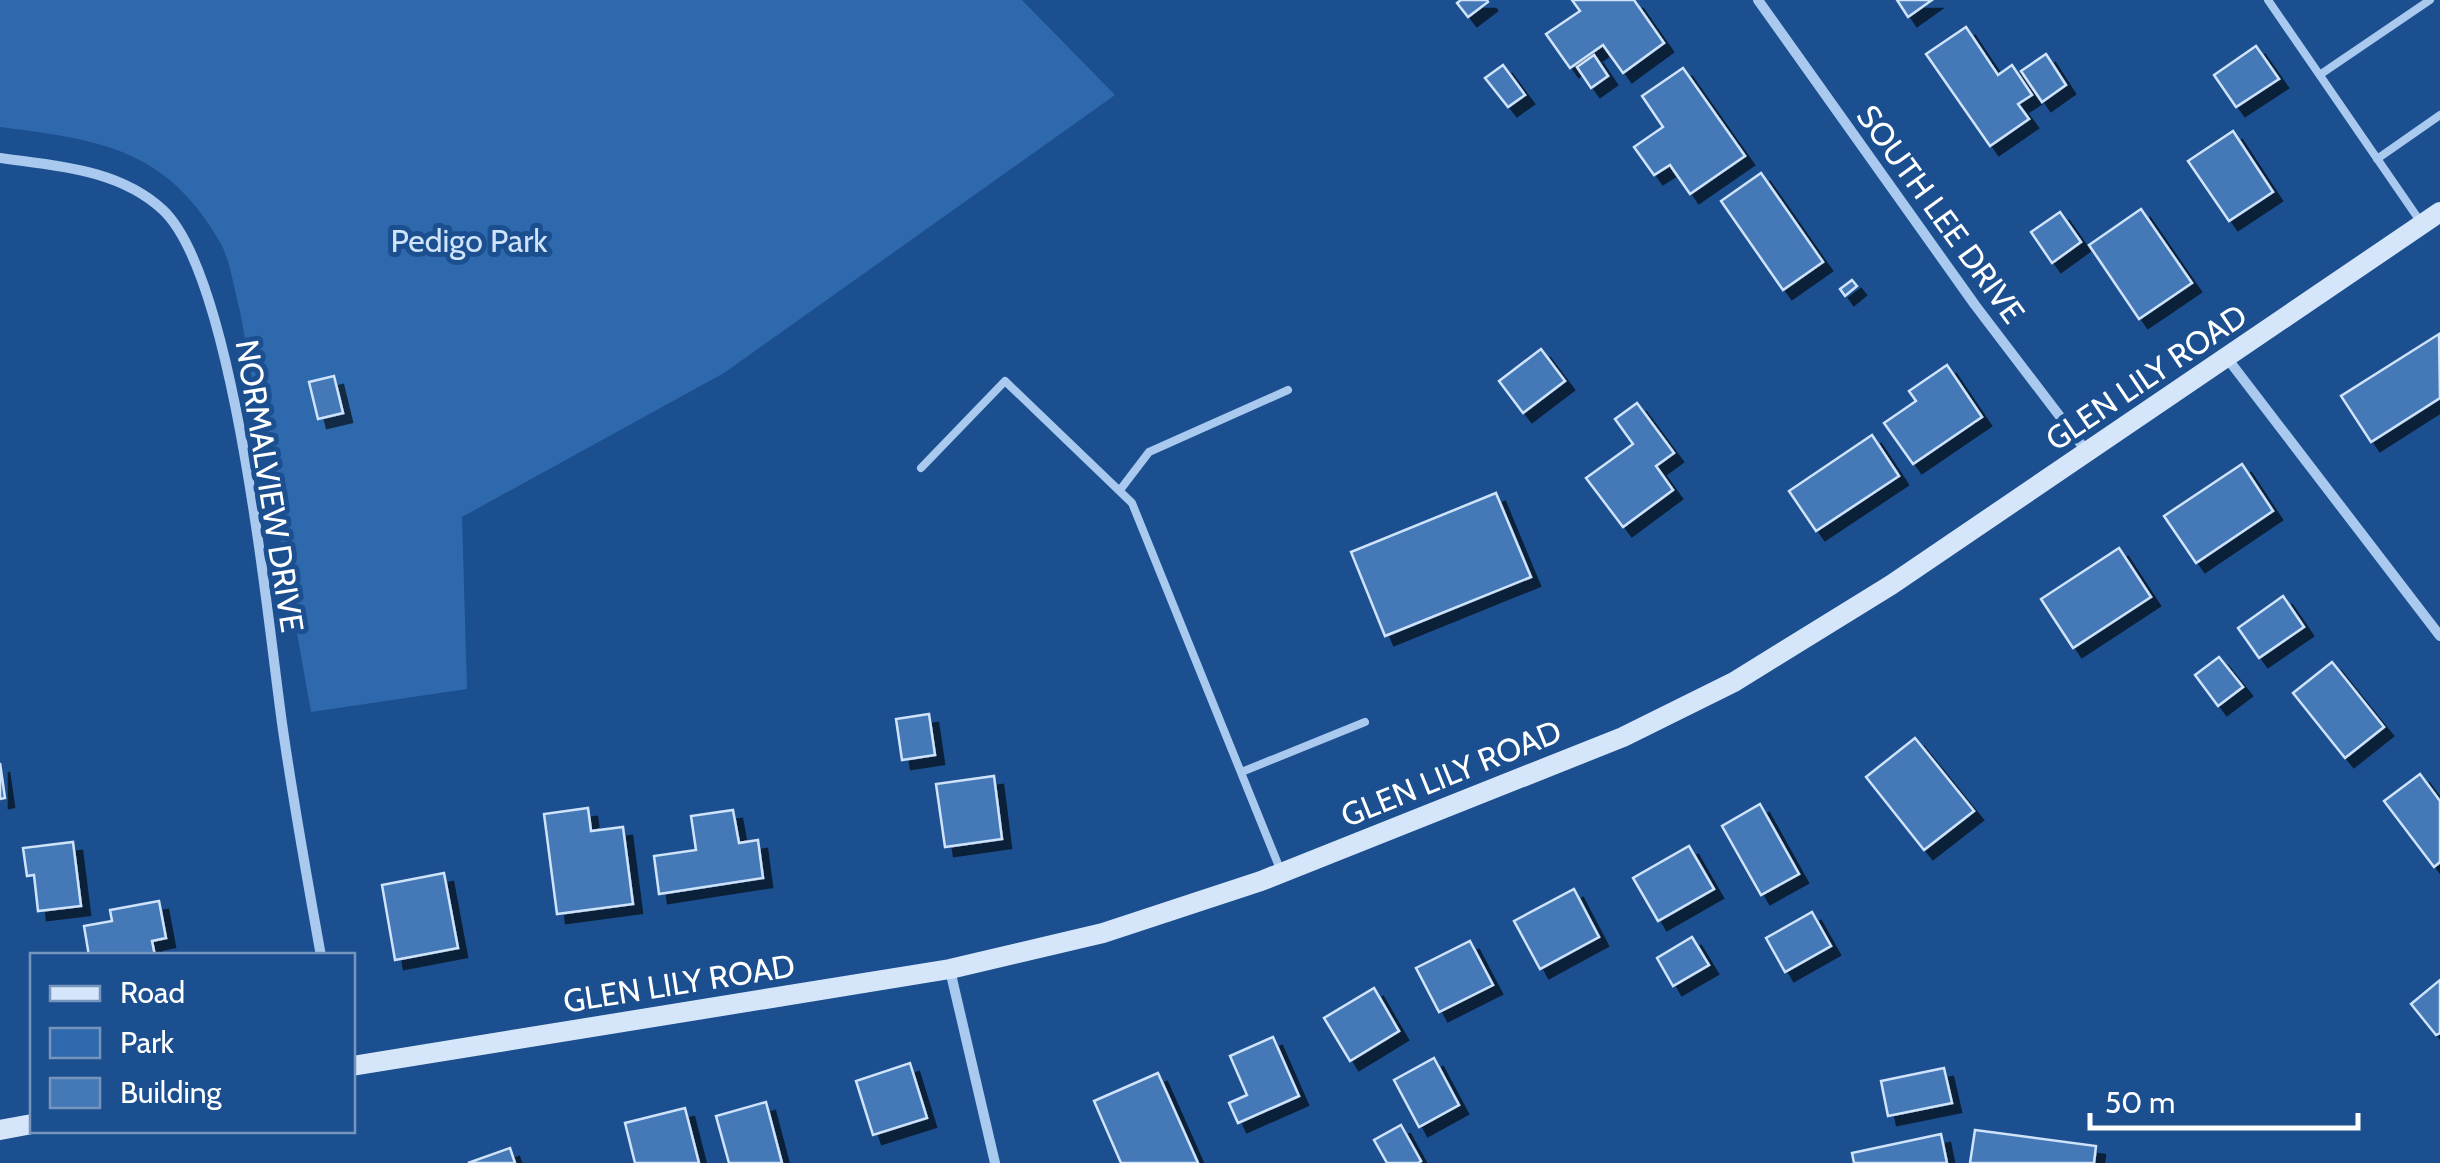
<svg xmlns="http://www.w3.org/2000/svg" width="2440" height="1163" viewBox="0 0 2440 1163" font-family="Cabin,sans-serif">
<defs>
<filter id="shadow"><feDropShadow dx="9" dy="9" stdDeviation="0" flood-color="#0009"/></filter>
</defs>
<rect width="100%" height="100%" fill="#1b4f8f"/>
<!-- green -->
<path fill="#2e69ad" d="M0,0H1022L1115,95L724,373L462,517L467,689L311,712L240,311C234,290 231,263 221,244C167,148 100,140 0,127Z"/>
<!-- building -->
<g fill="#4478b7" stroke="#cfe3fa" stroke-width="2.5" filter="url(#shadow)">
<polygon points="1461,0 1487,0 1488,2 1468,17 1457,3"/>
<polygon points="1572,0 1634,0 1664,43 1623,73 1603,45 1570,68 1546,34 1580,11"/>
<polygon points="1897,0 1932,0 1908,17"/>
<polygon points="1966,27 1998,75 2012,65 2032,95 2018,104 2029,119 1990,146 1926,54"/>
<polygon points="2256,46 2279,79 2236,107 2214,75"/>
<polygon points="2046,54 2066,85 2042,102 2021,71"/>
<polygon points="1594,55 1608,76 1591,88 1577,67"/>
<polygon points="1503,65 1525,95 1508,107 1485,78"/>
<polygon points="1683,68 1745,156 1690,194 1670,165 1654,175 1634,147 1663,127 1642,96"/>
<polygon points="2233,131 2273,192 2229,221 2188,161"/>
<polygon points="1761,173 1823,262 1783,290 1721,201"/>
<polygon points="2141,209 2192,283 2139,319 2089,245"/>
<polygon points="2060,212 2081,242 2052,263 2031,232"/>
<polygon points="1852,280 1857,286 1845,296 1840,289"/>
<polygon points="2439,334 2440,398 2371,442 2341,396"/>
<polygon points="1541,349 1565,381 1523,413 1499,381"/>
<polygon points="1947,365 1982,417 1913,464 1884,423 1916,401 1909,391"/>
<polygon points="334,376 343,413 318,419 309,382"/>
<polygon points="1637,403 1674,453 1656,466 1673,490 1623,527 1586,478 1633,444 1615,419"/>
<polygon points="1872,435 1899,476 1816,531 1789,491"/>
<polygon points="2242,464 2273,511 2196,563 2164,516"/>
<polygon points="1496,493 1531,577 1385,636 1351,552"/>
<polygon points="2119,548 2151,597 2073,648 2041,599"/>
<polygon points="2283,596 2304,627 2259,658 2238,628"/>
<polygon points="2219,657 2243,687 2218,706 2195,675"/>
<polygon points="2332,662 2384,727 2345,758 2293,693"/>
<polygon points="929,714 935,755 902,760 896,719"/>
<polygon points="1915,738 1974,811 1924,850 1866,777"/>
<polygon points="0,763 5,798 0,799"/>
<polygon points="2420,774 2440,801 2440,862 2434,867 2384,801"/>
<polygon points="994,776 1002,839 945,847 936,784"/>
<polygon points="1760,804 1799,874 1761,895 1722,826"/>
<polygon points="588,808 591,831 623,827 633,904 557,914 544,814"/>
<polygon points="733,810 739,843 758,840 763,878 659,894 654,856 696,850 691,816"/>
<polygon points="73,842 81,906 38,911 34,875 27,876 23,848"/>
<polygon points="1689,846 1714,889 1658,921 1633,878"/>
<polygon points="444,873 458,948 395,960 382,885"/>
<polygon points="1574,889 1599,937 1540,969 1514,921"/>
<polygon points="159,901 166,938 152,941 155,956 89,956 84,926 112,921 110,910"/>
<polygon points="1812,912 1831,946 1785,972 1766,938"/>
<polygon points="1692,937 1709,965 1673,986 1657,958"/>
<polygon points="1470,941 1493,985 1439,1012 1416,968"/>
<polygon points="2440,980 2440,1033 2436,1035 2411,1004"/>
<polygon points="1374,988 1399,1031 1350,1061 1324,1018"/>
<polygon points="1273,1037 1299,1096 1238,1123 1229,1103 1247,1095 1230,1056"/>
<polygon points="1434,1058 1459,1105 1419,1127 1394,1080"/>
<polygon points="910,1063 927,1118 873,1135 856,1081"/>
<polygon points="1944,1068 1952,1103 1888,1116 1881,1081"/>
<polygon points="1158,1073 1198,1163 1121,1163 1094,1101"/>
<polygon points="766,1102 782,1163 729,1163 716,1116"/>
<polygon points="685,1108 699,1163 635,1163 625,1123"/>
<polygon points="1401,1125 1421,1161 1418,1163 1387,1163 1374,1140"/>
<polygon points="1975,1130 2096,1146 2094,1163 1970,1163"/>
<polygon points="1941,1134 1947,1163 1854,1163 1852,1153"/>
<polygon points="510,1148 515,1163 468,1163"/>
</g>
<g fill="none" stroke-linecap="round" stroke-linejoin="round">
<!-- lane -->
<g stroke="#a9c9ee" stroke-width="8">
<polyline points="2268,0 2420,221"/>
<polyline points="2321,74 2430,0"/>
<polyline points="2377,159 2440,115"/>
<polyline points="921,468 1005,381 1132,503 1280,869"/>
<polyline points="1120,490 1149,452 1288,390"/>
<polyline points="1244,771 1365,722"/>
</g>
<!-- street -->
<g stroke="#a9c9ee" stroke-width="10">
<polyline points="1758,0 1975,305 2087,452"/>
<path d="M0,158C57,166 119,169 163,210C235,278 267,615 282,723C293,801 307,878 321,956"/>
<polyline points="2227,358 2440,636"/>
<polyline points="950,970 995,1163"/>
</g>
<!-- secondary -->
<g stroke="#d6e6fa" stroke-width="20">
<polyline points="352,1066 950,969 1103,933 1261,881 1623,737 1734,682 1891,585 2440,212"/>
<polyline points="0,1130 32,1124"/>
</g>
</g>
<g text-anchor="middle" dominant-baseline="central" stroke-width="10" stroke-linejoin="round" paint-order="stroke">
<!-- street labels -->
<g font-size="32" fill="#fff" stroke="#1b4f8f">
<text transform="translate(1941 214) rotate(54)">SOUTH LEE DRIVE</text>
<text transform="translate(2146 377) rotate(-34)">GLEN LILY ROAD</text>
<text transform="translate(270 486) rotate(81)">NORMALVIEW DRIVE</text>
<text transform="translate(1451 773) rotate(-22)">GLEN LILY ROAD</text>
<text transform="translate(679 983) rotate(-9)">GLEN LILY ROAD</text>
</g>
<!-- park labels -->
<g font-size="32" fill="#cfe3fa" stroke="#1b4f8f">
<text x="469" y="240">Pedigo Park</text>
</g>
</g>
<!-- legend -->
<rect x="30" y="953" width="325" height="180" fill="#1b4f8f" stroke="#7695bc" stroke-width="2.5"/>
<rect x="50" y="986" width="50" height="15" fill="#d6e6fa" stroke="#7695bc" stroke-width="2.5"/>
<text x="120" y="1003" font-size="30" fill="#ffffff">Road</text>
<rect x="50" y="1028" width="50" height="30" fill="#2e69ad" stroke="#7695bc" stroke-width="2.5"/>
<text x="120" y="1053" font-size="30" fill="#ffffff">Park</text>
<rect x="50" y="1078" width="50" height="30" fill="#4478b7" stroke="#7695bc" stroke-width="2.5"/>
<text x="120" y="1103" font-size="30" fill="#ffffff">Building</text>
<!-- scale -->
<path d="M2090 1113v15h268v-15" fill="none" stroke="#ffffff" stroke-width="5"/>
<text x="2105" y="1113" font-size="30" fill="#ffffff" stroke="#1b4f8f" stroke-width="8" paint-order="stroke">50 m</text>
</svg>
